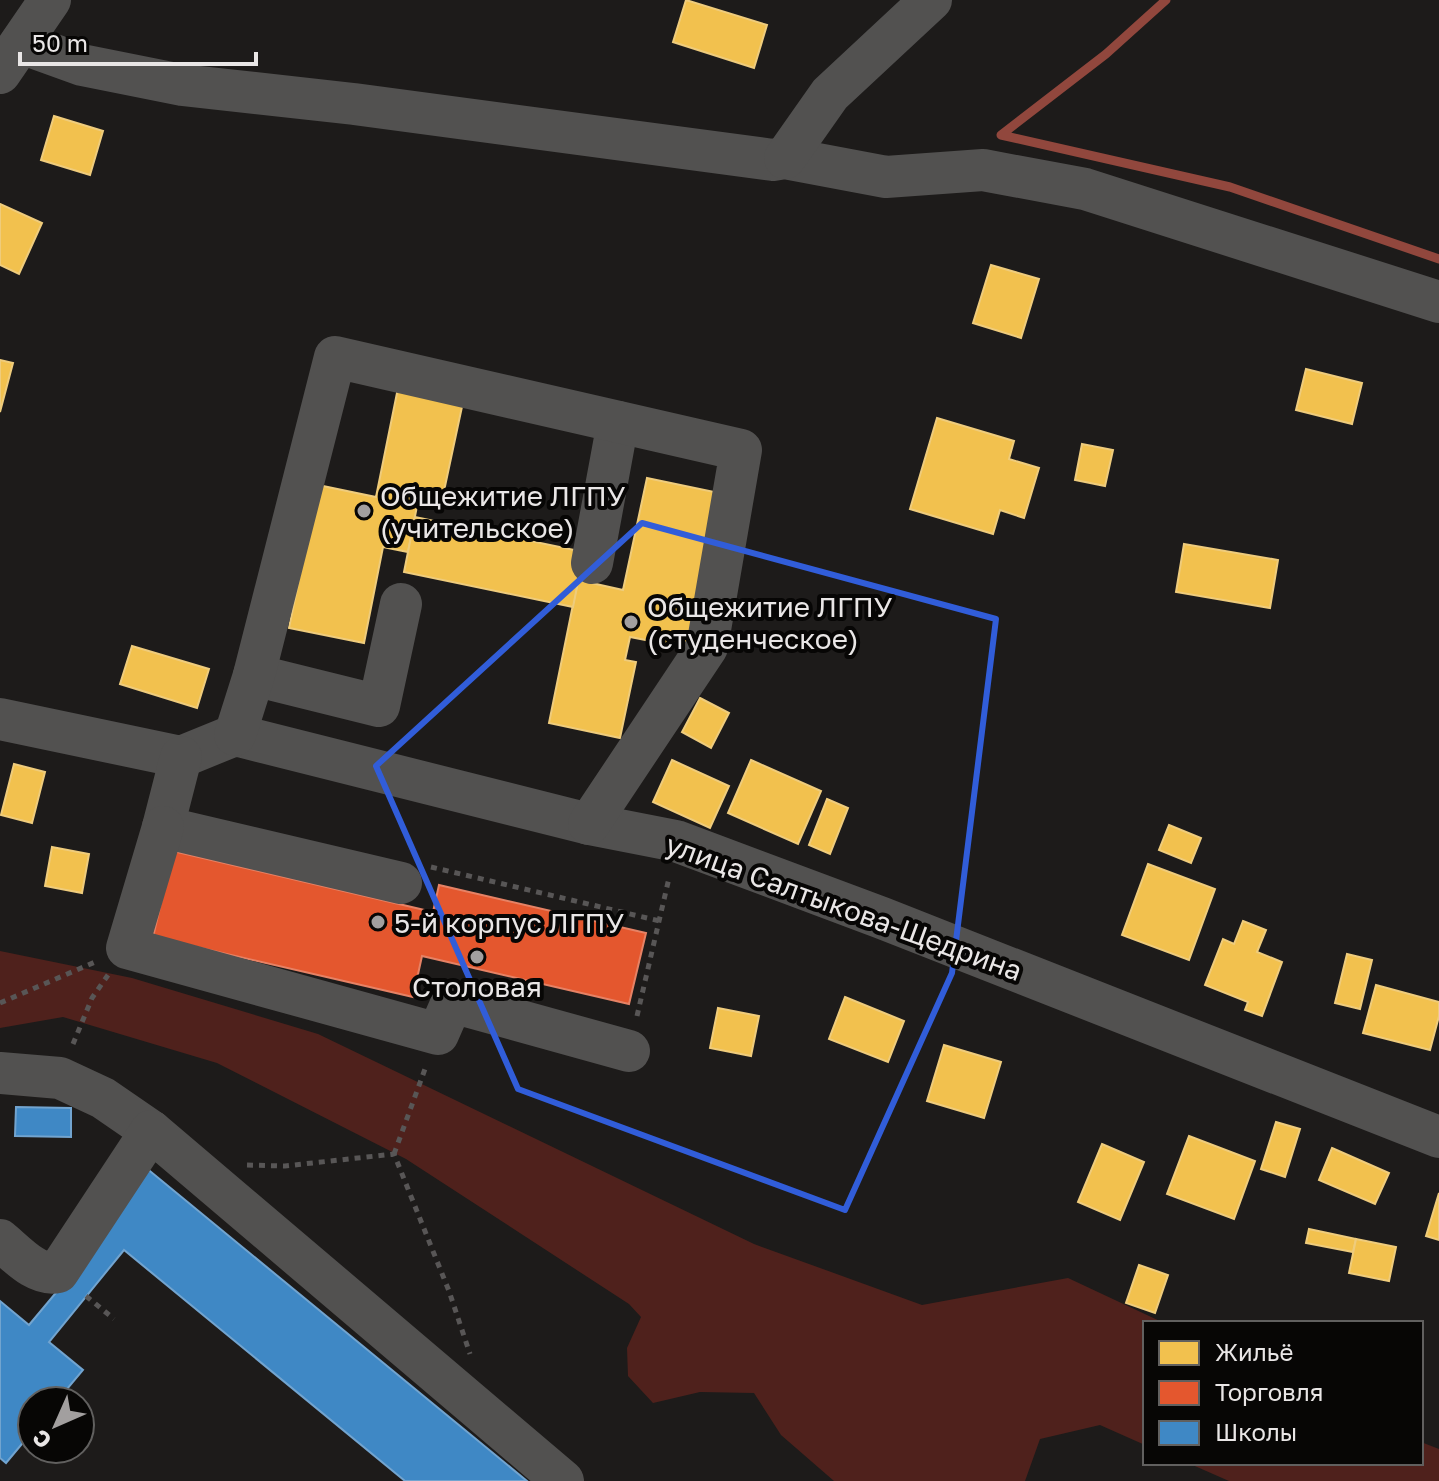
<svg xmlns="http://www.w3.org/2000/svg" width="1439" height="1481" viewBox="0 0 1439 1481" font-family="'Golos Text',sans-serif">
<rect width="100%" height="100%" fill="#1d1b1a"/>
<!-- green -->
<g fill="#4f211c">
<polygon points="0,951 132,978 318,1034 754,1244 922,1305 1068,1278 1164,1323 1145,1323 1145,1445 1100,1425 1040,1439 1025,1481 834,1481 781,1435 754,1393 700,1392 653,1403 628,1376 627,1348 641,1317 629,1304 406,1159 217,1063 63,1017 0,1028"/>
<polygon points="1421,1442 1439,1449 1439,1481 1229,1481 1188,1463 1421,1463"/>
</g>
<!-- homes -->
<g fill="#f2c14e" stroke="#efcc7c" stroke-width="2">
<polygon points="686,0 767,25 754,68 673,42"/>
<polygon points="54,116 103,131 90,175 41,160"/>
<polygon points="0,204 42,223 19,274 0,265"/>
<polygon points="991,265 1039,279 1021,338 973,323"/>
<polygon points="0,360 13,363 0,412"/>
<polygon points="1306,369 1362,383 1352,424 1296,410"/>
<polygon points="398,388 463,402 441,505 418,501 408,552 383,547 364,643 289,628 318,485 376,497"/>
<polygon points="937,418 1014,441 1009,459 1039,468 1024,518 1000,510 993,534 910,509"/>
<polygon points="1082,444 1113,450 1105,486 1075,480"/>
<polygon points="647,478 719,493 687,648 630,637 625,660 636,662 620,738 549,723 578,580 623,590"/>
<polygon points="415,517 584,552 573,607 404,572"/>
<polygon points="1184,544 1278,560 1270,608 1176,592"/>
<polygon points="132,646 209,669 197,708 120,684"/>
<polygon points="700,698 729,713 711,748 682,732"/>
<polygon points="672,760 729,786 710,828 653,802"/>
<polygon points="751,760 821,791 798,844 728,813"/>
<polygon points="14,764 45,772 32,823 1,815"/>
<polygon points="827,799 848,808 830,854 809,845"/>
<polygon points="1169,825 1201,838 1191,863 1159,850"/>
<polygon points="52,847 89,854 82,893 45,886"/>
<polygon points="1148,864 1215,889 1189,960 1122,935"/>
<polygon points="1243,921 1266,930 1257,952 1282,962 1262,1016 1245,1010 1248,1002 1205,985 1223,939 1234,944"/>
<polygon points="1347,954 1372,960 1360,1009 1335,1003"/>
<polygon points="1376,985 1439,1002 1439,1016 1430,1050 1363,1033"/>
<polygon points="845,997 904,1021 888,1062 829,1039"/>
<polygon points="718,1008 759,1016 751,1056 710,1048"/>
<polygon points="944,1045 1001,1062 984,1118 927,1101"/>
<polygon points="1276,1122 1300,1129 1285,1177 1261,1169"/>
<polygon points="1189,1136 1255,1161 1234,1219 1167,1194"/>
<polygon points="1102,1144 1144,1162 1120,1220 1078,1202"/>
<polygon points="1332,1148 1389,1173 1375,1204 1319,1180"/>
<polygon points="1439,1193 1439,1240 1426,1236"/>
<polygon points="1309,1229 1356,1239 1353,1252 1306,1243"/>
<polygon points="1356,1239 1396,1247 1389,1281 1349,1273"/>
<polygon points="1139,1265 1168,1275 1155,1313 1126,1303"/>
</g>
<!-- shops -->
<polygon fill="#e4572e" stroke="#e68265" stroke-width="2" points="173,851 433,912 439,885 646,933 629,1004 422,956 413,997 153,937"/>
<!-- schools -->
<g fill="#3f88c5" stroke="#72a4cf" stroke-width="2">
<polygon points="16,1107 71,1108 71,1137 15,1136"/>
<polygon points="145,1167 527,1481 405,1481 124,1250 49,1342 83,1370 57,1401 32,1401 32,1432 6,1463 0,1458 0,1301 29,1325 105,1234"/>
</g>
<g fill="none" stroke-linecap="round" stroke-linejoin="round">
<!-- stream -->
<polyline stroke="#91473d" stroke-width="9" points="1166,0 1106,54 1001,135 1230,187 1439,259"/>
<!-- path -->
<g stroke="#585656" stroke-width="5" stroke-dasharray="6 6" stroke-linecap="butt">
<polyline points="431,867 660,921"/>
<polyline points="0,1003 95,962"/>
<polyline points="637,1016 669,878"/>
<polyline points="73,1044 92,998 108,975"/>
<polyline points="394,1154 425,1069"/>
<polyline points="247,1165 285,1166 394,1154 449,1291 470,1354"/>
<polyline points="86,1296 114,1319"/>
</g>
<!-- minor -->
<g stroke="#525150" stroke-width="42">
<polyline points="21,43 82,65 182,85 354,104 773,160 785,158 886,177 983,170 1085,189 1439,302"/>
<polyline points="0,73 50,0"/>
<polyline points="785,158 830,94 931,0"/>
<polyline points="592,563 618,422"/>
<polyline points="254,675 379,706 401,604"/>
<polyline points="0,719 181,757 235,735 589,824 676,841 882,918 1439,1137"/>
<polyline points="235,735 254,675 335,357 741,450 707,647 589,824"/>
<polyline points="181,757 163,827 401,883"/>
<polyline points="163,827 127,948 438,1034 452,1002 629,1051"/>
<polyline points="0,1073 60,1078 103,1098 151,1131"/>
<path d="M0,1240C16,1253 36,1277 58,1272L151,1131L563,1481"/>
</g>
</g>
<!-- marked area -->
<path fill="none" stroke="#315dd9" stroke-width="6" stroke-linejoin="round" d="M642,523L996,619L952,973L845,1210L518,1089L376,766Z"/>
<!-- markers -->
<g fill="#a29f9f" stroke="#070605" stroke-width="3">
<circle cx="364" cy="511" r="8"/>
<circle cx="631" cy="622" r="8"/>
<circle cx="378" cy="922" r="8"/>
<circle cx="477" cy="957" r="8"/>
</g>
<g text-anchor="middle" dominant-baseline="central" stroke-width="8" stroke-linejoin="round" paint-order="stroke">
<!-- poi labels -->
<g font-size="28" fill="#e9e6e6" stroke="#070605" text-anchor="start">
<text x="380" y="495">Общежитие ЛГПУ<tspan x="380" dy="32">(учительское)</tspan></text>
<text x="647" y="606">Общежитие ЛГПУ<tspan x="647" dy="32">(студенческое)</tspan></text>
<text x="394" y="922">5-й корпус ЛГПУ</text>
<text x="477" y="986" text-anchor="middle">Столовая</text>
</g>
<!-- street labels -->
<g font-size="28" fill="#e9e6e6" stroke="#070605">
<text transform="translate(844 907) rotate(20)">улица Салтыкова-Щедрина</text>
</g>
</g>
<!-- legend -->
<rect x="1143" y="1321" width="280" height="144" fill="#070605" stroke="#61605f" stroke-width="2"/>
<rect x="1159" y="1341" width="40" height="24" fill="#f2c14e" stroke="#61605f" stroke-width="2"/>
<text x="1215" y="1361" font-size="24" fill="#e9e6e6">Жильё</text>
<rect x="1159" y="1381" width="40" height="24" fill="#e4572e" stroke="#61605f" stroke-width="2"/>
<text x="1215" y="1401" font-size="24" fill="#e9e6e6">Торговля</text>
<rect x="1159" y="1421" width="40" height="24" fill="#3f88c5" stroke="#61605f" stroke-width="2"/>
<text x="1215" y="1441" font-size="24" fill="#e9e6e6">Школы</text>
<!-- north arrow -->
<g transform="translate(56 1425) rotate(225)"><circle r="38" fill="#070605" stroke="#61605f" stroke-width="2"/>
<path d="M0-6L14 30L0 20L-14 30Z" fill="#a29f9f"/>
<text y="-12" font-size="22" font-weight="bold" text-anchor="middle" fill="#e9e6e6">С</text>
</g>
<!-- scale -->
<path d="M20 52v12h236v-12" fill="none" stroke="#e9e6e6" stroke-width="4"/>
<text x="32" y="52" font-size="24" fill="#e9e6e6" stroke="#070605" stroke-width="6" paint-order="stroke">50 m</text>
</svg>
